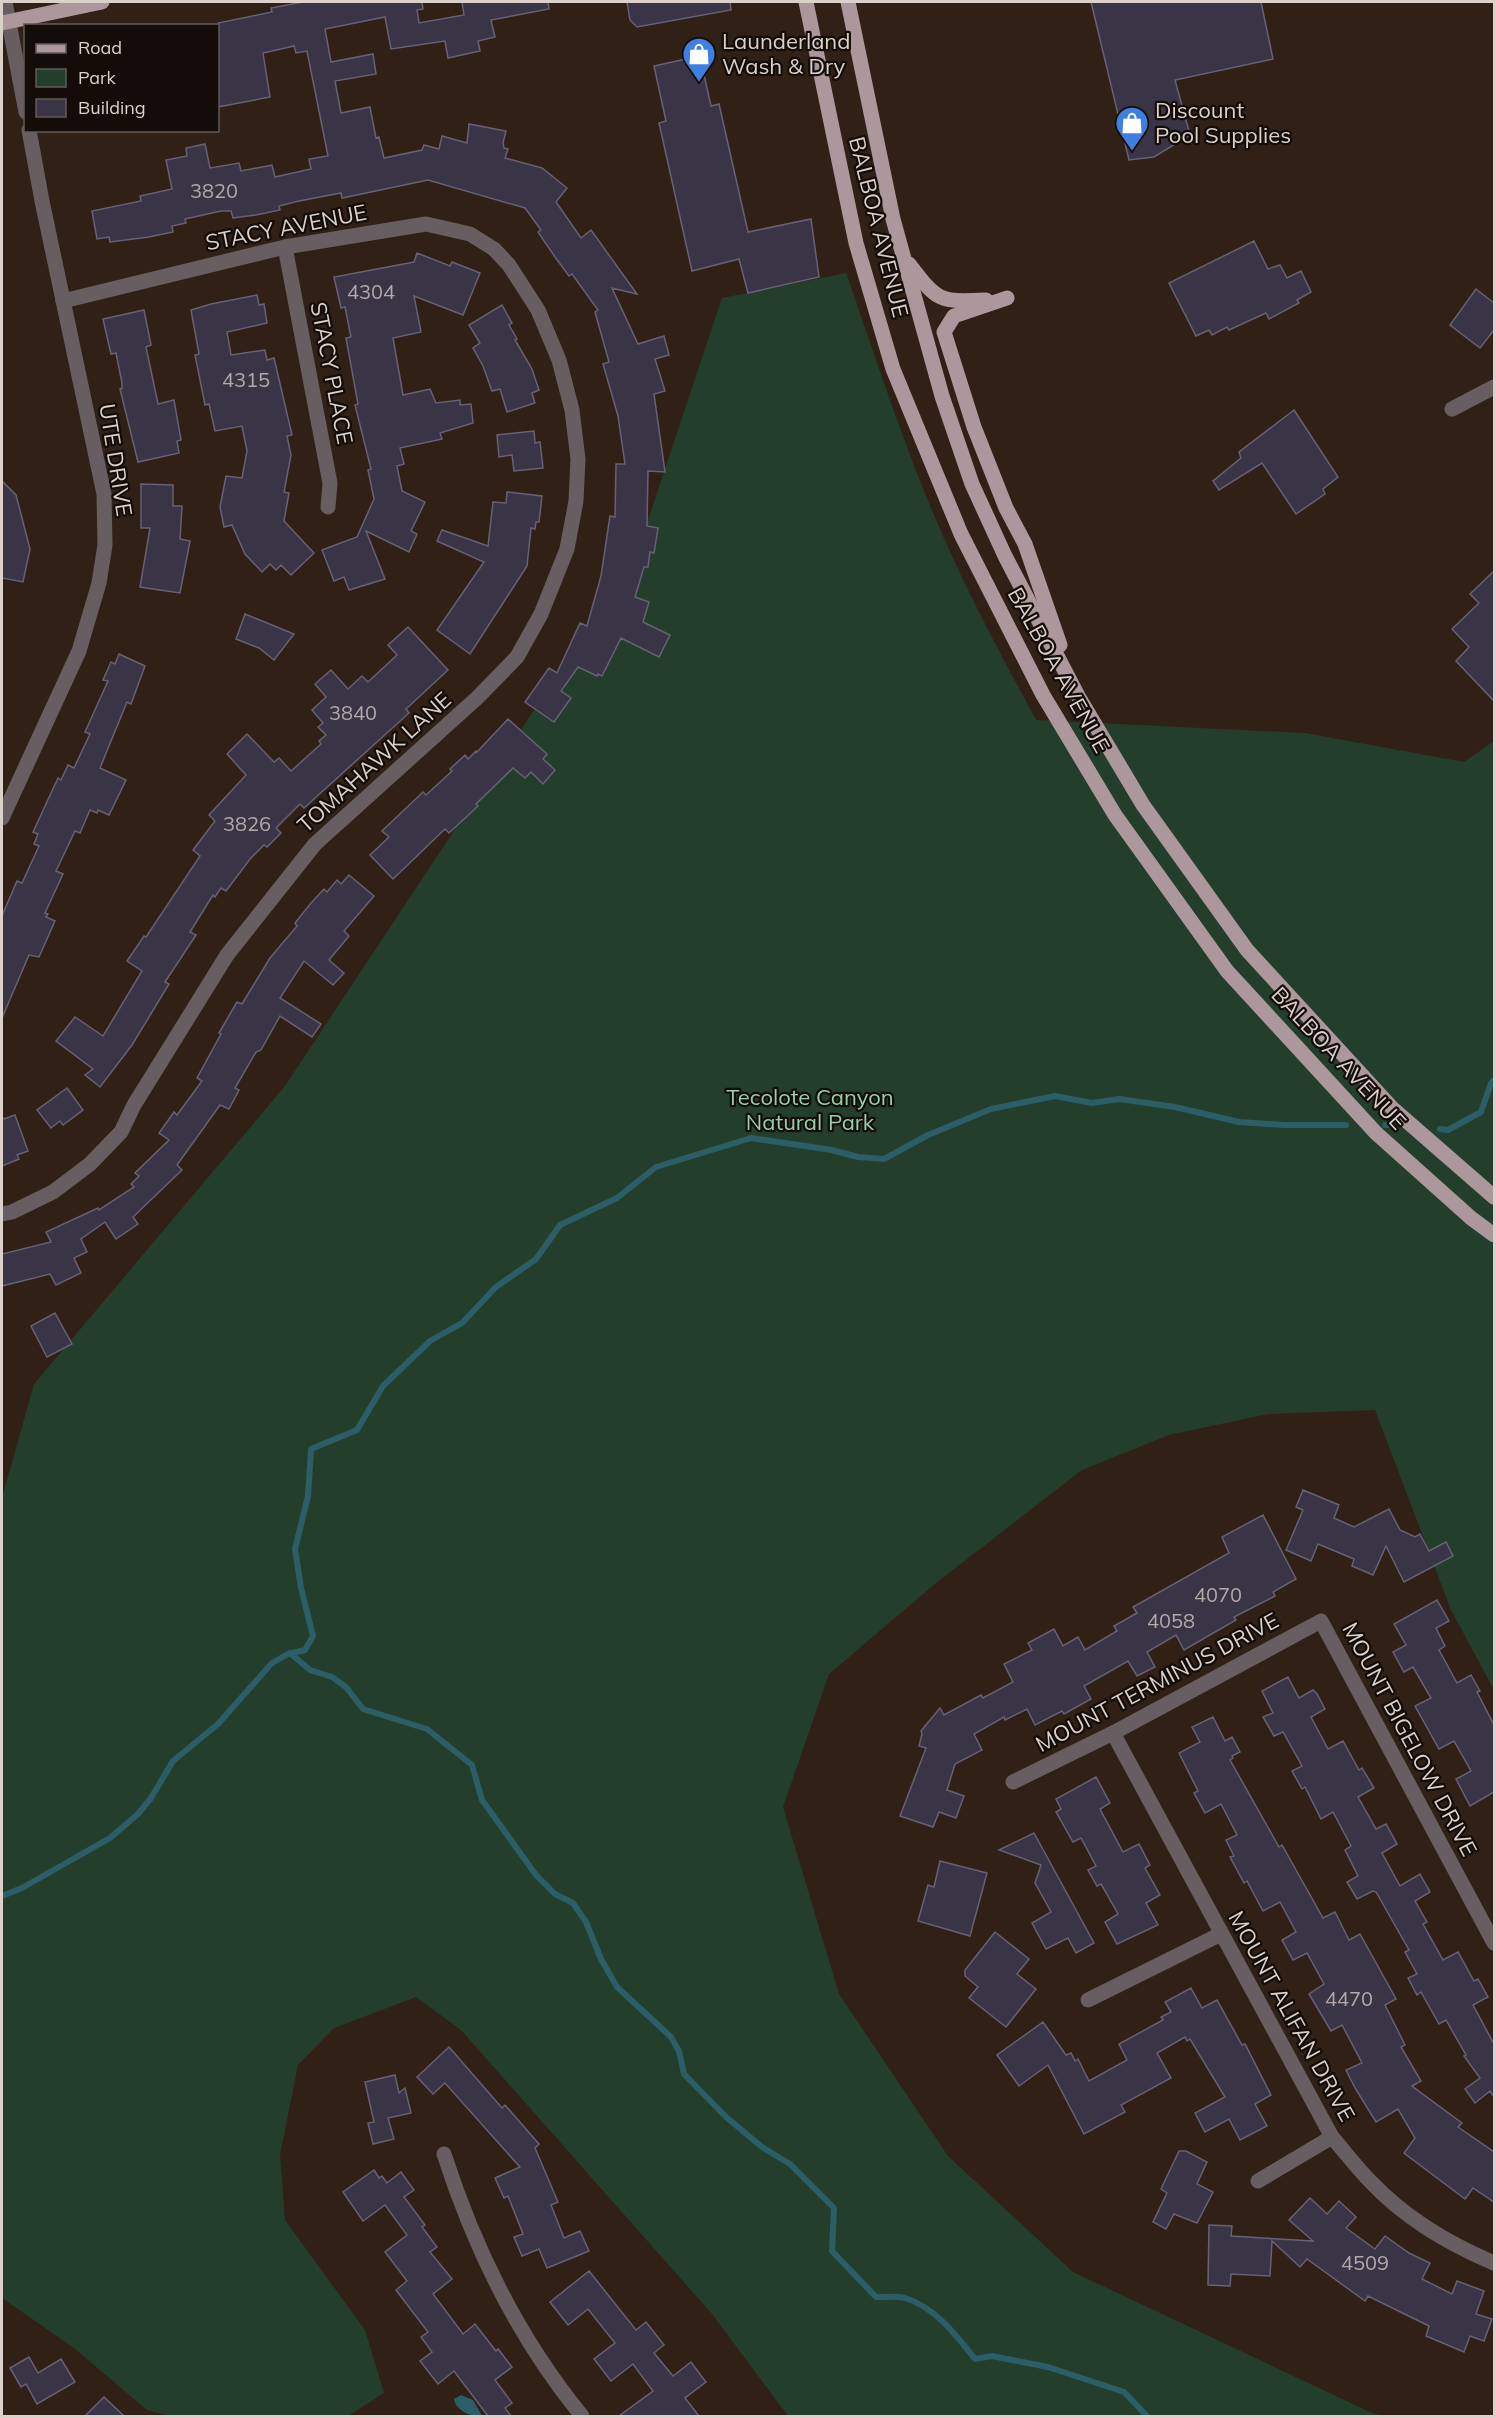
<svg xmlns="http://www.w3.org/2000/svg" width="1496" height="2418" viewBox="0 0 1496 2418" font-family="Mulish,sans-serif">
<rect width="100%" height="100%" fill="#312016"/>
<!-- green -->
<path fill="#243e2c" d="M846,273C877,361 905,450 943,536C971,599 1003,659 1036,720L1305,733L1464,762L1494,741V1690L1451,1610L1375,1410L1268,1414L1169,1435L1082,1470L936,1583L829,1674L783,1807L839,1994L948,2156L1073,2272L1372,2413L1385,2416H788L712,2314L461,2030L416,1997L334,2028L298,2065L280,2155L285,2220L365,2330L384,2393L348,2416H169L147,2410L74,2348L2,2298V1498L34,1384L285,1086L569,657L648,520L722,298Z"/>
<!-- water -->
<path fill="#2c5e67" d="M461,2395L473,2400L482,2416C471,2417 456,2411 454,2399Z"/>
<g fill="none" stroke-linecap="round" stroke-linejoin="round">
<!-- stream -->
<g stroke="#2c5e67" stroke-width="6">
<polyline points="1385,1125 1388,1125"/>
<polyline points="1440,1129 1448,1130 1481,1112 1491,1083 1494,1080"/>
<path d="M290,1653L310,1670L332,1677L346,1687L363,1709L427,1729L472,1765L482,1800L536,1875L555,1894L573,1903L586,1922L601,1959L617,1987L671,2037L679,2051L684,2074L726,2117L762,2147L790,2164L834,2208L832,2251L876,2297C885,2297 896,2296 905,2298C935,2307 956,2335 975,2359L992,2356L1048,2367L1124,2392L1147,2416"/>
<polyline points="2,1896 22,1888 110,1838 138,1814 151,1798 173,1761 218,1724 272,1663 288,1654 305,1650 313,1636 301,1588 295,1549 308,1496 311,1449 357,1430 383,1386 430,1341 462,1323 496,1287 536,1259 560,1225 617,1198 656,1167 751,1138 832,1150 858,1157 884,1159 928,1135 991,1109 1055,1096 1092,1103 1119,1099 1175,1107 1239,1122 1284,1125 1346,1125"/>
</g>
</g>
<!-- building -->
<g fill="#3a3447" stroke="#666175" stroke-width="1.5">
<polygon points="303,2 422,2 423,9 417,10 419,23 464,15 462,2 548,2 549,9 491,20 495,37 478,41 480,51 448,58 445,41 391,49 385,17 325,29 331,62 373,54 376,74 335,81 341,113 370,107 376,138 379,137 384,158 422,150 424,145 439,149 442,136 467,143 469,124 506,131 503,143 504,148 508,149 505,158 542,168 567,188 556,202 581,238 591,230 637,294 612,288 638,344 664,336 669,355 655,359 665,391 654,394 665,472 648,471 647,526 658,528 654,553 650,552 648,567 644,567 635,597 649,602 643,622 670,635 659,657 621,638 602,676 598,674 597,676 578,667 561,691 571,698 554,722 525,702 549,668 557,673 580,623 587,626 601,576 610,516 615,517 616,464 625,464 618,416 603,364 609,362 595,312 598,310 572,274 569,276 555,257 538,232 541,230 525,208 428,180 342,198 341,193 299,201 279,206 280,210 256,215 233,218 231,211 221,211 185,219 186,223 172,226 173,232 149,237 110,242 109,237 97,239 92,211 141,201 140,196 172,189 166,160 187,156 186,148 205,144 210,168 239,163 241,171 272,165 275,177 311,169 309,159 328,156 307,51 296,53 294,46 263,53 270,97 218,107 218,23 272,12 271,8"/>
<polygon points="627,2 730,2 731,10 637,27 630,20"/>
<polygon points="1091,2 1261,2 1273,59 1175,80 1190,135 1154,157 1129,160"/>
<polygon points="695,57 696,62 701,61 711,106 719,104 748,232 811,219 819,277 748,293 739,259 692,271 659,123 666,121 654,66"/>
<polygon points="1254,241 1268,269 1280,265 1287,278 1301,271 1311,292 1297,300 1299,303 1269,319 1266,313 1229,330 1227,327 1212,335 1209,330 1196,336 1169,283"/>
<polygon points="417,253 450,266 452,262 480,273 463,315 414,296 421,332 393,338 403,395 430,389 436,403 460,400 460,405 471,404 473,423 440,433 442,439 400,448 404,464 397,466 402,491 425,502 411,531 417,534 409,552 366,531 385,579 349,590 344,577 334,581 322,550 357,537 374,499 368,470 371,469 355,405 358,404 346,338 351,337 345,307 341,308 334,277 414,262"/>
<polygon points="1476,289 1494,303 1494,330 1480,348 1450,325"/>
<polygon points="257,295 259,305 264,304 267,323 227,332 231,355 265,350 267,360 274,358 292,435 287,436 291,455 284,492 289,493 284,521 314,553 291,575 281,565 276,570 270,564 262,572 245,554 232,525 224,527 220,507 226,476 242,478 247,451 242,426 215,431 209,404 205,405 195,355 199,354 191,310 211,304"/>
<polygon points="502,305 512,323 509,325 517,339 515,340 532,369 539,390 532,393 535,403 507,412 500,389 492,391 483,366 473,348 480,343 469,325"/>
<polygon points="144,310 151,345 146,347 158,404 174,400 181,440 177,441 179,453 138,462 120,389 122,388 122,383 116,353 111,354 103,319"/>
<polygon points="1294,410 1338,477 1323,489 1325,494 1296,514 1262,463 1219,490 1213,481 1241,458 1239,452"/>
<polygon points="534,431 535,443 540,442 543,468 514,471 512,455 499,457 497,435"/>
<polygon points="2,481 16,495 30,549 23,582 2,578"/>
<polygon points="141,484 173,485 173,506 182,506 180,539 190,541 180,593 140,587 150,528 141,528"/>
<polygon points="507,492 542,496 539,522 536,522 535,529 531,528 527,566 470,654 437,630 484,562 437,541 442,530 488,546 493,502 506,503"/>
<polygon points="1494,571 1494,701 1456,661 1469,647 1452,629 1479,603 1470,594"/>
<polygon points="245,614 294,634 274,660 259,648 236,639"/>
<polygon points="408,627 448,670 406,709 409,713 304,808 300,804 276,828 281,833 267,847 264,845 250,859 226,891 221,888 215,897 213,895 190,932 196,935 165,982 169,984 132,1045 100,1087 85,1075 93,1069 56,1041 75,1017 103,1036 142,971 127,961 144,936 146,937 200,856 193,850 215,821 209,815 246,775 227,754 247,734 274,762 279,758 291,771 321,744 319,741 326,735 318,727 323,723 312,710 326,697 315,684 331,670 348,689 362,676 368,682 397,655 388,645"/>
<polygon points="119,654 145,666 131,704 127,702 100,768 126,780 109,815 98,810 97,813 90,810 80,833 75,831 56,871 63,874 45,913 48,914 46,917 55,921 39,957 29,955 2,1018 2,916 17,881 22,883 39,846 34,844 38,834 33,832 58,778 61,780 68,765 74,768 90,734 85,732 108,681 103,680 111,662 115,664"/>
<polygon points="508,719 547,754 543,759 555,770 543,784 531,772 525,778 513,768 476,804 478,806 449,833 445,829 393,879 370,855 389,837 382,831 423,792 426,795 452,771 450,769 465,755 468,759 476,751 477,752"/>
<polygon points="349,875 374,896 344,931 349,936 329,960 344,973 333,985 304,961 280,998 321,1024 312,1037 280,1016 261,1050 256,1052 235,1088 239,1090 229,1109 220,1105 177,1165 182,1170 133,1217 138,1224 116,1239 105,1222 81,1239 87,1252 74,1258 81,1273 56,1285 50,1274 2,1286 2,1254 51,1242 46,1232 98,1208 99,1210 134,1187 131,1184 139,1176 135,1173 169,1140 159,1133 174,1112 177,1115 202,1081 197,1078 221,1034 219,1033 237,1002 242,1004 270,958 297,926 295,923 311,903 324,889 327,892 337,880 341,884"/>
<polygon points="67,1088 83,1110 63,1125 60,1121 51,1128 37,1110"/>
<polygon points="15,1115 28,1151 17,1155 19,1159 2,1166 2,1117 4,1119"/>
<polygon points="55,1313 72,1344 47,1357 31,1326"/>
<polygon points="1303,1490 1339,1505 1334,1518 1354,1527 1389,1509 1400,1530 1415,1537 1420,1534 1429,1551 1446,1542 1453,1556 1404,1582 1386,1546 1373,1575 1352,1566 1354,1559 1318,1544 1311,1561 1286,1550 1303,1510 1296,1507"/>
<polygon points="1263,1515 1296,1579 1273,1592 1275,1596 1234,1617 1236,1620 1184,1650 1176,1635 1147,1652 1155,1667 1137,1676 1128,1661 1084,1686 1091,1699 1064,1714 1062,1711 1035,1725 1027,1709 1005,1720 1004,1717 974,1734 982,1750 955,1764 947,1790 964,1796 956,1818 939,1812 933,1827 900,1816 926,1748 919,1746 922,1734 921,1731 940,1708 944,1715 981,1695 983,1698 1013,1682 1004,1664 1032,1650 1028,1643 1054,1629 1063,1646 1078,1637 1085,1650 1117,1631 1114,1626 1137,1613 1133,1607 1229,1553 1222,1537"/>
<polygon points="1437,1600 1449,1621 1436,1628 1445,1646 1439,1650 1457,1683 1471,1675 1480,1691 1477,1692 1494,1725 1494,1792 1470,1806 1456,1779 1471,1771 1454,1741 1439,1749 1415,1706 1431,1698 1413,1667 1404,1672 1393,1652 1406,1645 1394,1624"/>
<polygon points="1288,1677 1299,1698 1313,1690 1317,1694 1325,1709 1311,1717 1328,1749 1343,1741 1359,1770 1362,1768 1374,1788 1358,1797 1376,1829 1386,1824 1397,1844 1382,1853 1400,1886 1420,1874 1430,1892 1415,1901 1427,1922 1423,1924 1443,1960 1458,1952 1474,1981 1478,1979 1488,1997 1473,2005 1494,2044 1494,2097 1490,2091 1475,2103 1465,2089 1480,2078 1464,2056 1466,2055 1446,2020 1439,2024 1421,1992 1417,1995 1408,1978 1417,1974 1405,1952 1409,1950 1376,1892 1373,1891 1357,1899 1347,1882 1358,1876 1345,1850 1351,1846 1333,1812 1321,1819 1305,1787 1302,1789 1292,1771 1302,1766 1283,1732 1274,1736 1263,1717 1273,1713 1262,1691"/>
<polygon points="1213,1717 1225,1741 1232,1737 1240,1752 1232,1756 1233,1758 1230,1760 1279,1847 1282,1845 1323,1918 1335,1912 1349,1940 1360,1934 1396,1999 1385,2005 1405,2045 1401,2047 1421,2081 1412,2086 1462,2123 1458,2127 1494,2152 1494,2202 1473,2188 1465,2199 1404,2153 1415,2138 1398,2109 1376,2122 1355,2088 1346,2070 1362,2063 1342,2025 1331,2031 1309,1994 1324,1984 1307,1953 1293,1960 1282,1940 1296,1932 1280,1902 1263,1911 1247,1881 1244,1883 1230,1857 1234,1856 1226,1840 1237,1835 1221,1804 1205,1813 1194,1793 1198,1791 1179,1753 1200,1742 1192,1727"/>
<polygon points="1096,1777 1110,1803 1100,1809 1123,1852 1139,1844 1150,1865 1145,1868 1160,1895 1146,1903 1158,1925 1117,1944 1105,1922 1118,1914 1101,1884 1097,1886 1088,1870 1096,1866 1081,1838 1073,1842 1056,1812 1061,1809 1056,1799"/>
<polygon points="1034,1833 1094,1943 1076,1953 1068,1938 1046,1949 1032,1923 1051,1912 1035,1883 1041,1865 999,1850"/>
<polygon points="940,1861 987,1873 970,1936 918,1921 928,1885 934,1887"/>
<polygon points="995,1932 1029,1959 1017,1974 1036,1989 1006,2027 969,1998 978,1987 965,1976 965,1970"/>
<polygon points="1191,1988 1202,2008 1217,2000 1242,2045 1245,2044 1271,2095 1255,2104 1267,2126 1240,2140 1229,2119 1205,2132 1195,2113 1225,2097 1190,2039 1187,2041 1185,2037 1157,2053 1171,2078 1121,2105 1125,2112 1084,2134 1048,2065 1019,2086 997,2055 1043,2022 1066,2055 1071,2053 1075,2061 1078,2059 1089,2081 1127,2060 1119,2044 1163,2020 1161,2017 1171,2012 1165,2002"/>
<polygon points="449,2047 502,2108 505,2105 539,2144 535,2148 558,2202 551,2205 564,2238 580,2231 589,2251 547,2268 539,2249 522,2256 514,2237 523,2234 508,2196 504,2198 495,2178 520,2167 445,2083 433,2094 417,2077"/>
<polygon points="395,2075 399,2093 405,2088 411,2113 388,2118 394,2139 373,2144 368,2123 374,2122 365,2082"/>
<polygon points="1179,2151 1186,2151 1207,2162 1197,2184 1213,2192 1197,2223 1174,2214 1166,2229 1153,2222 1167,2193 1161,2189"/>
<polygon points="374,2170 379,2178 382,2176 387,2183 401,2172 414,2190 404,2197 425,2225 422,2227 437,2247 430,2252 452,2279 433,2294 463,2334 475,2324 496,2351 498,2349 512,2367 495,2380 512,2403 505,2408 511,2416 488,2416 454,2371 438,2384 420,2361 432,2352 421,2337 428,2332 396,2290 407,2281 385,2252 407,2235 385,2205 363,2221 343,2192"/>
<polygon points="1310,2198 1327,2214 1339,2201 1356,2217 1346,2228 1375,2249 1385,2236 1409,2253 1430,2263 1422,2279 1452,2294 1457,2281 1484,2291 1476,2314 1492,2319 1484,2341 1470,2336 1464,2352 1426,2336 1429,2326 1368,2296 1365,2301 1307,2259 1300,2267 1272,2241 1270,2276 1231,2274 1230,2286 1208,2285 1209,2225 1232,2226 1231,2236 1313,2241 1289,2220"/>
<polygon points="589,2271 636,2330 646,2322 664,2345 654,2353 673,2376 691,2362 706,2382 685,2398 699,2416 619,2416 653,2391 633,2364 611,2381 594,2359 615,2343 588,2309 568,2325 550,2302"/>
<polygon points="29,2357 38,2373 61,2359 75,2382 37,2404 26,2384 21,2387 10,2368"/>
<polygon points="104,2397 124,2416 85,2416"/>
</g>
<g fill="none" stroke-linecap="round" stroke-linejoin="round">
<!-- minor -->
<g stroke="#685e61" stroke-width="15">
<polyline points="285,247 330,483 328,507"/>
<polyline points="1452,409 1494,387"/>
<polyline points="2,1214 12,1212 53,1192 90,1164 121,1132 134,1105 227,955 315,844 477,698 517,657 541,614 567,549 576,501 578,459 572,410 559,360 538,310 509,265 494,249 470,234 426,224 285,247 63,301"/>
<path d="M1113,1733L1332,2137C1345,2152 1357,2168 1371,2182C1406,2219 1449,2244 1494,2263"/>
<polyline points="1013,1782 1113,1733 1321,1621 1494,1943"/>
<polyline points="1088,2000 1221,1934"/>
<path d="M444,2154C475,2250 518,2338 582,2416"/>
<polyline points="1258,2181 1332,2137"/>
</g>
<!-- tertiary -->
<g stroke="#685e61" stroke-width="15">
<polyline points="5,2 26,112"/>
<polyline points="2,818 79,651 99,583 105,545 104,494 42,201 29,130"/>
</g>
<!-- primary -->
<g stroke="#ac979d" stroke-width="15">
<polyline points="806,2 856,243 893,369 961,534 1043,695 1115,815 1227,971 1376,1133 1471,1218 1494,1235"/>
<polyline points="848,2 893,219 942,396 972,484 1005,556 1078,696 1143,805 1247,950 1393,1109 1494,1197"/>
<polyline points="2,23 102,2"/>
<path d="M909,264C938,302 939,302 986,300"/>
<polyline points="1007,298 954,316 944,332 974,427 1006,508 1025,544 1060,645"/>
</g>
</g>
<!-- icons -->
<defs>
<g id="shop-pin" transform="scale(1.725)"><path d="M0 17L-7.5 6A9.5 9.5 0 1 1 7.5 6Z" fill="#3f7fe0" stroke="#130c08"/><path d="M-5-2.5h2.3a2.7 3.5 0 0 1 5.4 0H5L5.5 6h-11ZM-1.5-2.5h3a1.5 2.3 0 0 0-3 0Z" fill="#fff"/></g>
</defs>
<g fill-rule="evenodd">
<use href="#shop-pin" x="699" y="54"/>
<use href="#shop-pin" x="1132" y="123"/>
</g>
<g text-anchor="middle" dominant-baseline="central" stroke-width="4.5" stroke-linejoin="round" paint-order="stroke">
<!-- number labels -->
<g font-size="20" fill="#b4a9a9">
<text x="214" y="190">3820</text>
<text x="371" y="291">4304</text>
<text x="246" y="379">4315</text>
<text x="353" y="712">3840</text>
<text x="247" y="823">3826</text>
<text x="1218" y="1594">4070</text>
<text x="1171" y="1620">4058</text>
<text x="1349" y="1998">4470</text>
<text x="1365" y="2262">4509</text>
</g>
<!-- poi labels -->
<g font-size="22" fill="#dcd0ca" stroke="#130c08" text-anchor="start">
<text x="722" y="41">Launderland<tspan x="722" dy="25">Wash &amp; Dry</tspan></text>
<text x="1155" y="110">Discount<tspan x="1155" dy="25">Pool Supplies</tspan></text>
</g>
<!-- street labels -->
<g font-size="22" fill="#dcd0ca" stroke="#130c08">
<text transform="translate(286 227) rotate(-11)">STACY AVENUE</text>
<text transform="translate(879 227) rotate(76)">BALBOA AVENUE</text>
<text transform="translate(332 373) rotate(79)">STACY PLACE</text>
<text transform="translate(116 460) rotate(81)">UTE DRIVE</text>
<text transform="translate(1059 670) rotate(61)">BALBOA AVENUE</text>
<text transform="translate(374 762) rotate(-42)">TOMAHAWK LANE</text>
<text transform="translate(1339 1058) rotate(47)">BALBOA AVENUE</text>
<text transform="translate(1157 1682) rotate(-28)">MOUNT TERMINUS DRIVE</text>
<text transform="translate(1410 1739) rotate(62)">MOUNT BIGELOW DRIVE</text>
<text transform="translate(1292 2016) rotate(61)">MOUNT ALIFAN DRIVE</text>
</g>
<!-- park labels -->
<g font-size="22" fill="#95d1a7" stroke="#130c08">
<text x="810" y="1097">Tecolote Canyon<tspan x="810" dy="25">Natural Park</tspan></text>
</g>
</g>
<!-- border -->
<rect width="1496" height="2418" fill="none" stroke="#dcd0ca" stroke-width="6"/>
<!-- legend -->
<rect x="24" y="24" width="195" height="108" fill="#130c08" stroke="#635a56" stroke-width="1.5"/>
<rect x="36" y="44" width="30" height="9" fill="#ac979d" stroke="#635a56" stroke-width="1.5"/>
<text x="78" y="54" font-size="18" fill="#dcd0ca">Road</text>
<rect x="36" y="69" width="30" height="18" fill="#243e2c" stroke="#635a56" stroke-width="1.5"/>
<text x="78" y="84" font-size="18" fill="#dcd0ca">Park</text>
<rect x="36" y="99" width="30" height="18" fill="#3a3447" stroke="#635a56" stroke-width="1.5"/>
<text x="78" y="114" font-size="18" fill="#dcd0ca">Building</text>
</svg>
